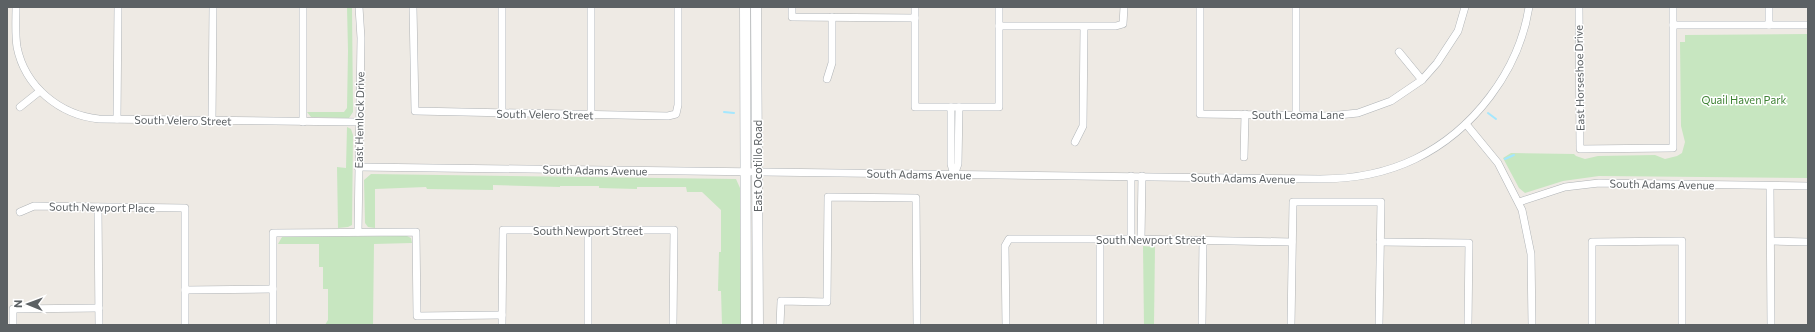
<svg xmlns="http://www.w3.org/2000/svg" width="1815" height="332" viewBox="0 0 1815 332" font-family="Commissioner,sans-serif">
<rect width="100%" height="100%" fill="#eeeae4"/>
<!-- green -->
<g fill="#c7e6c0">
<polygon points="347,7 352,7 353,112 349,118 311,117 307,112 344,112 347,108 348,51"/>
<polygon points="1808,34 1808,178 1599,176 1563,181 1525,193 1519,188 1503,158 1511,153 1574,154 1576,156 1585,159 1598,156 1655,155 1665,159 1677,156 1682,153 1685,142 1681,126 1680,42 1685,42 1685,35"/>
<polygon points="347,127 351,129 353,135 352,225 348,227 338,228 337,167 346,168"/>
<polygon points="371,174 736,179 740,188 741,325 722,325 721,291 718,291 719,252 721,252 721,210 702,192 687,192 686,187 637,187 637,189 599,188 599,186 560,186 560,187 493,185 493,190 427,189 426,187 375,189 375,228 368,227 365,223 364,180"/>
<polygon points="407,236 411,238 412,243 374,244 373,325 325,325 328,320 328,289 323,289 323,267 319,267 319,244 278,244 282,237"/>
<polygon points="1143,246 1155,247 1154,325 1144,325"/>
</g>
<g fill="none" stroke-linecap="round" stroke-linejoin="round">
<!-- stream -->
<g stroke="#a4e7fe" stroke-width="2">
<polyline points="724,112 734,113"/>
<polyline points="1488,113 1496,119"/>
<polyline points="1505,159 1514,155"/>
</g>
<!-- minor casing -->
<g stroke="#afb3b6" stroke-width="8">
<g id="minor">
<path d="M16,7C16,20 15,34 17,47C25,87 60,115 99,119L358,122"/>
<polyline points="413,7 415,111 668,116 676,114 678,105 678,7"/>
<polyline points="502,7 502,114"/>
<polyline points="591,7 591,115"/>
<polyline points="792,7 792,17 915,18"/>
<polyline points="915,7 915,107 999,107 999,7"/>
<polyline points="1200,7 1200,114 1329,116 1358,113 1391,101 1422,80 1437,63 1458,31 1465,7"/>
<polyline points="1296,7 1296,116"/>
<polyline points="1579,7 1580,149 1673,148 1673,7"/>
<polyline points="1673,25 1808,25"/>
<polyline points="1769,25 1769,7"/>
<polyline points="999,26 1116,26 1123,24 1124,7"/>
<polyline points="1399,52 1422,80"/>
<polyline points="827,79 832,63 832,17"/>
<polyline points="20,107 40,91"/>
<polyline points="951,107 951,164 954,175"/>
<polyline points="117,119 118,7"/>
<polyline points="212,121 213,7"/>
<polyline points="303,122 303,7"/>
<polyline points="1466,124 1498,163 1522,210 1531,254 1532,325"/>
<polyline points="1075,142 1083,126 1084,27"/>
<polyline points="1244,157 1245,114"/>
<path d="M358,167L1320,179C1353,179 1386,173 1415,159C1473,131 1519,71 1529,7"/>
<polyline points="954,175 958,164 959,107"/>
<polyline points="1770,186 1771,325"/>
<polyline points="1519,202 1565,187 1599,183 1808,186"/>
<polyline points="98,207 99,325"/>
<polyline points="20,212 34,206 185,208 185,325"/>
<polyline points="358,232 361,38 359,7"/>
<polyline points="1131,239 1131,176"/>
<polyline points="1141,239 1142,176"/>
<polyline points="1771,241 1808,242"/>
<polyline points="1380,242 1469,243 1468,325"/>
<polyline points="185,290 273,289"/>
<polyline points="13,325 13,309 99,308"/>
<polyline points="273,325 273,233 416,232 417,316 502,315"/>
<polyline points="502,325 503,230 674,230 673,325"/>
<polyline points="588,325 588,231"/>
<polyline points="780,325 781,301 827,302 828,197 916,198 917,325"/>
<polyline points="1006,325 1005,246 1009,239 1131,239 1292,242"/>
<polyline points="1100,325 1100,239"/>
<polyline points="1202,325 1203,240"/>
<polyline points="1291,325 1293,202 1381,202 1379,325"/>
<polyline points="1592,325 1592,242 1682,241 1682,325"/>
</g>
</g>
<!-- secondary casing -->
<g stroke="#b0b5b9" stroke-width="11">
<g id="secondary">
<polyline points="745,7 746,325"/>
<polyline points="756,7 758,325"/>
</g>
</g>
<!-- minor -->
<use href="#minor" stroke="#fff" stroke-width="7"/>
<!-- secondary -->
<use href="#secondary" stroke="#fff" stroke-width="10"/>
</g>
<g text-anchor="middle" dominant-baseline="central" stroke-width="3" stroke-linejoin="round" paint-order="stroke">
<!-- street labels -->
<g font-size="11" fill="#5c6164" stroke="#fff">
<text transform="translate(1579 78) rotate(-91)">East Horseshoe Drive</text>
<text transform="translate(545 114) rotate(1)">South Velero Street</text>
<text x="1298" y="114">South Leoma Lane</text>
<text transform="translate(183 120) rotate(1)">South Velero Street</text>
<text transform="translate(359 120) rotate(-89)">East Hemlock Drive</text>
<text transform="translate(757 166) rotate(-90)">East Ocotillo Road</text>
<text transform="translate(595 170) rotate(1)">South Adams Avenue</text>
<text transform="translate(919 174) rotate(1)">South Adams Avenue</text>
<text transform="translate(1243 178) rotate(1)">South Adams Avenue</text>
<text transform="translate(1662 184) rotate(1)">South Adams Avenue</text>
<text transform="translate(102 207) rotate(1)">South Newport Place</text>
<text x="588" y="230">South Newport Street</text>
<text x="1151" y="239">South Newport Street</text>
</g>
<!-- park labels -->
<g font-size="11" fill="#3f8335" stroke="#fff">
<text x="1744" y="99">Quail Haven Park</text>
</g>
</g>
<!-- border -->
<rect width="1815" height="332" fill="none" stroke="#5c6164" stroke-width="16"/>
<!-- north arrow -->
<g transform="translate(28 304) rotate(271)" stroke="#ffffff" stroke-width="3" paint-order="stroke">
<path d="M0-3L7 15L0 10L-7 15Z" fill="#5c6164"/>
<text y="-6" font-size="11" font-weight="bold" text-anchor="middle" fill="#5c6164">N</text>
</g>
</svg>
